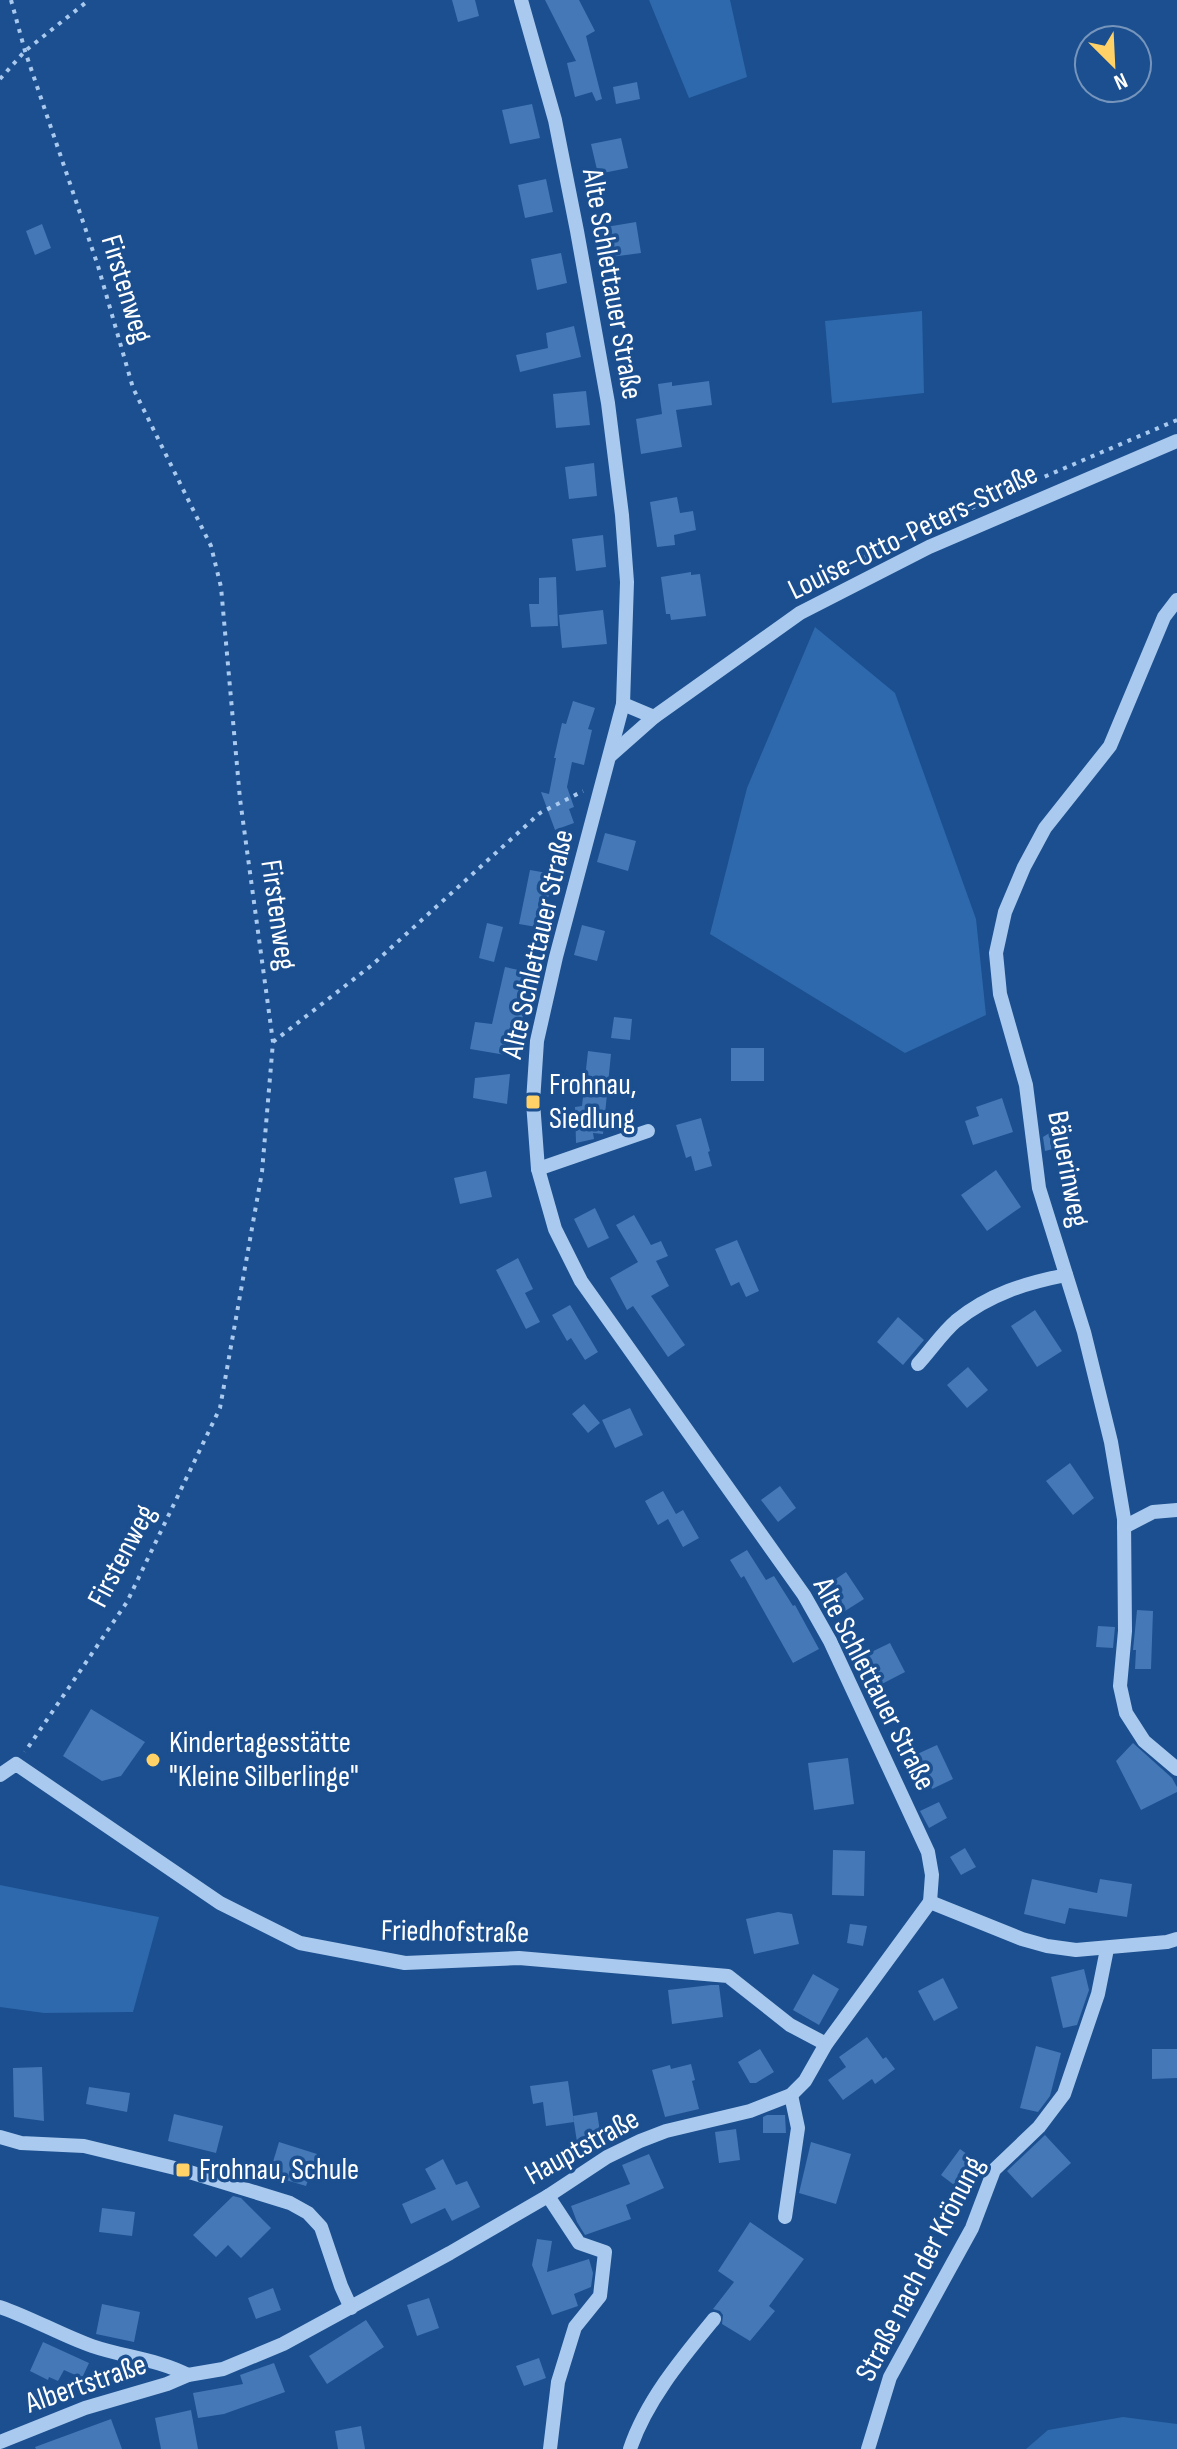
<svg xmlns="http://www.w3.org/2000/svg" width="1177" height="2449" viewBox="0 0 1177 2449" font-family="'Sofia Sans Condensed',sans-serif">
<rect width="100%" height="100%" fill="#1b4f8f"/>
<!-- green -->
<g fill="#2e69ad">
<polygon points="649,0 730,0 747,77 689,98"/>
<polygon points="922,311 924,393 832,403 825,321"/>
<polygon points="815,627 895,693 976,919 986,1015 905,1053 710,934 747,788"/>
<polygon points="0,1885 159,1917 133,2012 44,2013 0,2007"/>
<polygon points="1123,2417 1177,2424 1177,2449 1026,2449 1048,2430"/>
</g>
<!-- building -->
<g fill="#4478b7">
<polygon points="452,0 475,0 479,16 458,22"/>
<polygon points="545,0 579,0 595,31 586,36 602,99 596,101 592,92 575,97 567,63 576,61"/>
<polygon points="637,82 640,99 616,104 613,87"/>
<polygon points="532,104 540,138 510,144 502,110"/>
<polygon points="621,138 628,168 598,174 591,144"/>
<polygon points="546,179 553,212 525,218 518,185"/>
<polygon points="636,222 641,253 611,257 606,227"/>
<polygon points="42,224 51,248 35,255 26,231"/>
<polygon points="561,253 567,283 537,290 531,259"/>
<polygon points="574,326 581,357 520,372 516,355 548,348 546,333"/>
<polygon points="709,381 712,405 676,410 682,447 641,454 636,419 662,414 658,384 672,382 672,386"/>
<polygon points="586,391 590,425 556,428 553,394"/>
<polygon points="594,463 597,496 569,499 565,467"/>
<polygon points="677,497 680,513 693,511 696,530 674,535 675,545 657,547 650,502"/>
<polygon points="603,535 606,567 576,571 572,539"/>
<polygon points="691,572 691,575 700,574 706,616 671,620 670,614 666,614 661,577"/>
<polygon points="556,577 558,626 531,627 529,604 539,604 539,578"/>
<polygon points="603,610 607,644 562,648 559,615"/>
<polygon points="573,701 595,708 588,729 592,730 584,765 572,762 567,787 574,807 569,809 574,823 555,830 541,792 549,794 556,758 554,758 562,723 566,724"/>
<polygon points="605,833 636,841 628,871 597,862"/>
<polygon points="530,870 553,874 542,928 519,924"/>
<polygon points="487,923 503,927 494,962 479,958"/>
<polygon points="582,925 605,931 597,961 574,955"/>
<polygon points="505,967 533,973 520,1029 513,1027 511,1056 470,1049 475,1022 492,1024"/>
<polygon points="614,1017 632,1019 630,1040 611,1038"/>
<rect x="731" y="1048" width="33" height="33"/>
<polygon points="588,1051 611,1054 603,1134 593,1133 594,1139 576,1143 575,1107 582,1106"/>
<polygon points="510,1074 507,1104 473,1098 475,1078"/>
<polygon points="1002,1098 1013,1132 973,1145 965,1121 979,1116 976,1107"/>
<polygon points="701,1118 710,1151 708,1152 712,1166 695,1171 691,1156 686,1158 676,1125"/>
<polygon points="1061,1129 1065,1146 1045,1151 1043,1137 1051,1132"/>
<polygon points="996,1170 1021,1207 987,1231 961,1195"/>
<polygon points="486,1171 492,1197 460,1204 454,1178"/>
<polygon points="595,1208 609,1238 588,1248 574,1219"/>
<polygon points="634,1215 651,1245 661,1241 668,1256 656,1261 669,1286 651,1296 685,1345 668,1357 633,1306 627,1310 610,1278 638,1262 616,1225"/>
<polygon points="737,1240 759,1291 746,1297 739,1282 731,1286 715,1249"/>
<polygon points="518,1258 533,1289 525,1293 540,1322 526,1329 496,1270"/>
<polygon points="570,1305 598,1352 585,1360 571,1338 567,1341 552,1315"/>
<polygon points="1035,1310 1062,1351 1037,1367 1011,1326"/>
<polygon points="898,1317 924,1340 903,1365 877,1342"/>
<polygon points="968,1367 988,1390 967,1408 947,1385"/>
<polygon points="584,1404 600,1423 588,1433 572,1414"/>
<polygon points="630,1408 643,1435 615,1448 602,1420"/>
<polygon points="1070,1463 1094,1498 1073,1515 1046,1481"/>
<polygon points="780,1486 796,1508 778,1522 761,1500"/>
<polygon points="663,1491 676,1514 683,1510 699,1538 683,1547 668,1519 658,1525 645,1501"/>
<polygon points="747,1550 766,1580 774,1576 793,1606 795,1605 819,1649 793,1663 744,1576 741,1578 730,1560"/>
<polygon points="846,1572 864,1599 845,1611 827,1585"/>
<polygon points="1137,1610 1153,1611 1151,1669 1135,1669 1136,1650 1133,1650"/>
<polygon points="1098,1626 1115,1627 1113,1648 1096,1647"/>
<polygon points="890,1643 905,1672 878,1686 863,1656"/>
<polygon points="91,1709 145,1742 121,1776 102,1781 63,1756"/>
<polygon points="1133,1743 1172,1778 1177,1787 1177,1792 1141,1810 1116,1761"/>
<polygon points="937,1745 953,1779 932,1789 915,1755"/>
<polygon points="848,1758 854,1804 814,1810 808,1763"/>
<polygon points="939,1802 947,1818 929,1828 920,1811"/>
<polygon points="965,1848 976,1867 961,1875 950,1857"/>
<polygon points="833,1850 865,1851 864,1896 832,1895"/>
<polygon points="1032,1879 1097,1893 1100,1879 1132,1884 1127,1917 1069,1908 1065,1924 1024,1914"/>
<polygon points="778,1912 792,1914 799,1944 754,1954 746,1919"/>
<polygon points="850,1924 867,1926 863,1946 847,1943"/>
<polygon points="1084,1969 1089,1990 1077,2025 1063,2028 1051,1977"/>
<polygon points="813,1974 839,1989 819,2025 793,2010"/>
<polygon points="943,1978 958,2008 934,2021 918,1991"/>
<polygon points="711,1985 719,1985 723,2017 672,2024 668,1990"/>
<polygon points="867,2037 883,2059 886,2057 895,2069 875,2084 872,2079 843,2100 828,2080 846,2067 839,2057"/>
<polygon points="1036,2046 1061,2053 1050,2096 1038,2112 1020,2108"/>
<polygon points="760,2049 774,2072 756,2083 750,2083 738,2062"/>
<polygon points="1152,2049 1177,2049 1177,2078 1152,2079"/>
<polygon points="691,2064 695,2080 692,2081 699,2109 665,2117 652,2070 670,2065 671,2069"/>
<polygon points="42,2067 44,2121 14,2117 13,2068"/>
<polygon points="568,2081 574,2122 546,2126 543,2102 533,2104 530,2086"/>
<polygon points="89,2087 130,2093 127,2112 86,2104"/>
<polygon points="597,2112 601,2138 577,2142 573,2116"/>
<polygon points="174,2114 223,2126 216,2153 168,2141"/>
<polygon points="767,2115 785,2115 786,2133 763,2133 763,2117"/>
<polygon points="736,2129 740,2160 719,2163 715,2132"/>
<polygon points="1045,2135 1071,2163 1032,2198 1007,2171"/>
<polygon points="279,2142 317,2154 306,2186 269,2175"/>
<polygon points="811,2142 851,2154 836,2204 799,2193"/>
<polygon points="960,2149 978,2162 958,2188 941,2175"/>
<polygon points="649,2154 664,2188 626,2205 631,2219 585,2235 577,2222 571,2206 630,2184 622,2165"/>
<polygon points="443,2159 456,2185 467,2181 480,2207 452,2221 445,2208 411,2224 402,2204 436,2189 425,2169"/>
<polygon points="233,2196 241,2198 271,2228 241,2258 228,2245 216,2257 193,2235"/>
<polygon points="102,2208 135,2212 132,2236 99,2232"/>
<polygon points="750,2222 804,2259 769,2306 775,2311 750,2341 722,2324 723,2315 720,2311 713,2309 734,2282 718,2271"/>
<polygon points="537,2239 552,2241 547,2272 589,2259 593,2273 591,2287 574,2294 578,2306 552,2315 532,2265"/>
<polygon points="273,2288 281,2310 256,2319 248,2298"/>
<polygon points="429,2298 439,2328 417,2336 407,2305"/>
<polygon points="102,2304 140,2312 134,2342 96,2334"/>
<polygon points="366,2320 384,2347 327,2384 309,2356"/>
<polygon points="43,2342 89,2363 82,2378 64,2370 58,2381 49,2377 48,2380 30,2371"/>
<polygon points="539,2358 546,2378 524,2386 516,2366"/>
<polygon points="274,2363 285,2392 224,2414 198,2418 193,2393 243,2384 240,2375"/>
<polygon points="191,2410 198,2449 161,2449 155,2418"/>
<polygon points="111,2419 122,2449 36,2449 35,2447"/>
<polygon points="361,2426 365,2449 338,2449 335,2431"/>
</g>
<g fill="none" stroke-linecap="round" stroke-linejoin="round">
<!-- path -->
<g stroke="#a9c9ee" stroke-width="4" stroke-dasharray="4 6" stroke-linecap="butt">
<polyline points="11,0 25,51 98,266 133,388 211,546 221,587 240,799 273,1042 262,1172 220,1408 127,1602 25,1752"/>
<polyline points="0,79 25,51 89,0"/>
<polyline points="962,512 1177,420"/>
<polyline points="814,587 819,578 903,539"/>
<polyline points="273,1042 372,965 540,813 583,791"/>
</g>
<!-- minor -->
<g stroke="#a9c9ee" stroke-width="14">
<polyline points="521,0 555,120 577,231 608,403 622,515 627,582 623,704 556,957 537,1041 533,1102 538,1169 555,1229 581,1281 804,1595 830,1641 928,1852 932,1875 930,1902"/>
<polyline points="1177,600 1164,617 1110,746 1045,828 1024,867 1005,912 996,953 1000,994 1026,1085 1039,1188 1084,1332 1111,1442 1124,1519 1125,1631 1120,1686 1126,1713 1144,1741 1177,1769"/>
<polyline points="623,704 654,717"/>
<polyline points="611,755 654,717 800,613 929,547 1177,441"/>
<polyline points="538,1169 648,1131"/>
<path d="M918,1364C931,1350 942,1333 956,1321C989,1294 1026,1283 1066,1275"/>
<polyline points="1124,1527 1153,1512 1177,1510"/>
<polyline points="0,1775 16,1764 220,1903 300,1943 405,1963 519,1958 728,1976 790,2025 826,2044"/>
<polyline points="930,1902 1022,1939 1047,1946 1076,1950 1167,1942 1177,1939"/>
<polyline points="0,2137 21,2143 84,2146 183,2170 290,2203 308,2213 321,2227 341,2286 351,2308"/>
<polyline points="548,2196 579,2243 605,2252 600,2296 575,2327 558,2382 550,2449"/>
<polyline points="785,2217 798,2128 791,2095"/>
<path d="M0,2307C32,2318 61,2335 92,2346C124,2357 157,2359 188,2375"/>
<polyline points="0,2442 85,2408 167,2384 188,2375 223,2369 283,2344 450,2253 548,2196 607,2157 640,2141 666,2131 750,2111 791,2095 805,2081 826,2044 930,1902"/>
<path d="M630,2449C646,2401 682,2358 714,2319"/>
<polyline points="868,2449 890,2377 972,2228 994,2170 1039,2127 1064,2094 1098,1994 1107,1949"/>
</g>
</g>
<!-- markers -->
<g fill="#ffd166" stroke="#1b4f8f" stroke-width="3">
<rect x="525" y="1094" width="16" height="16" rx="4"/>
<circle cx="153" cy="1760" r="8"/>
<rect x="175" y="2162" width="16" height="16" rx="4"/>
</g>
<g text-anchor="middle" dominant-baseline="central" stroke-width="7" stroke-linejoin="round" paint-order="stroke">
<!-- street labels -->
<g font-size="30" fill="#fff" stroke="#1b4f8f">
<text transform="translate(612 284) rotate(80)">Alte Schlettauer Straße</text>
<text transform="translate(126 289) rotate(73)">Firstenweg</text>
<text transform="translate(913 532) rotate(-26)">Louise-Otto-Peters-Straße</text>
<text transform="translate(278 915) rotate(82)">Firstenweg</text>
<text transform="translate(538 944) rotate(-77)">Alte Schlettauer Straße</text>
<text transform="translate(1068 1169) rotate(79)">Bäuerinweg</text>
<text transform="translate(122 1556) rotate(-62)">Firstenweg</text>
<text transform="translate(874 1684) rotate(63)">Alte Schlettauer Straße</text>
<text transform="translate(455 1932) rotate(1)">Friedhofstraße</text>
<text transform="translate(582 2147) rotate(-29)">Hauptstraße</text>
<text transform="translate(920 2269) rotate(-63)">Straße nach der Krönung</text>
<text transform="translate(86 2384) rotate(-19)">Albertstraße</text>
</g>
<!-- poi labels -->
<g font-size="30" fill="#fff" stroke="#1b4f8f" text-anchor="start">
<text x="549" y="1085">Frohnau,<tspan x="549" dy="34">Siedlung</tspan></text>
<text x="169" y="1743">Kindertagesstätte<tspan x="169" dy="34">"Kleine Silberlinge"</tspan></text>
<text x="199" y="2170">Frohnau, Schule</text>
</g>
</g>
<!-- north arrow -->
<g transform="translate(1113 64) rotate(156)"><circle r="38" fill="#1b4f8f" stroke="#7695bc" stroke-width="2"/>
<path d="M0-6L14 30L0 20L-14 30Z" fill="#ffd166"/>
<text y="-12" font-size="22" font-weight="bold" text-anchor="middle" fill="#ffffff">N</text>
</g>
</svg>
